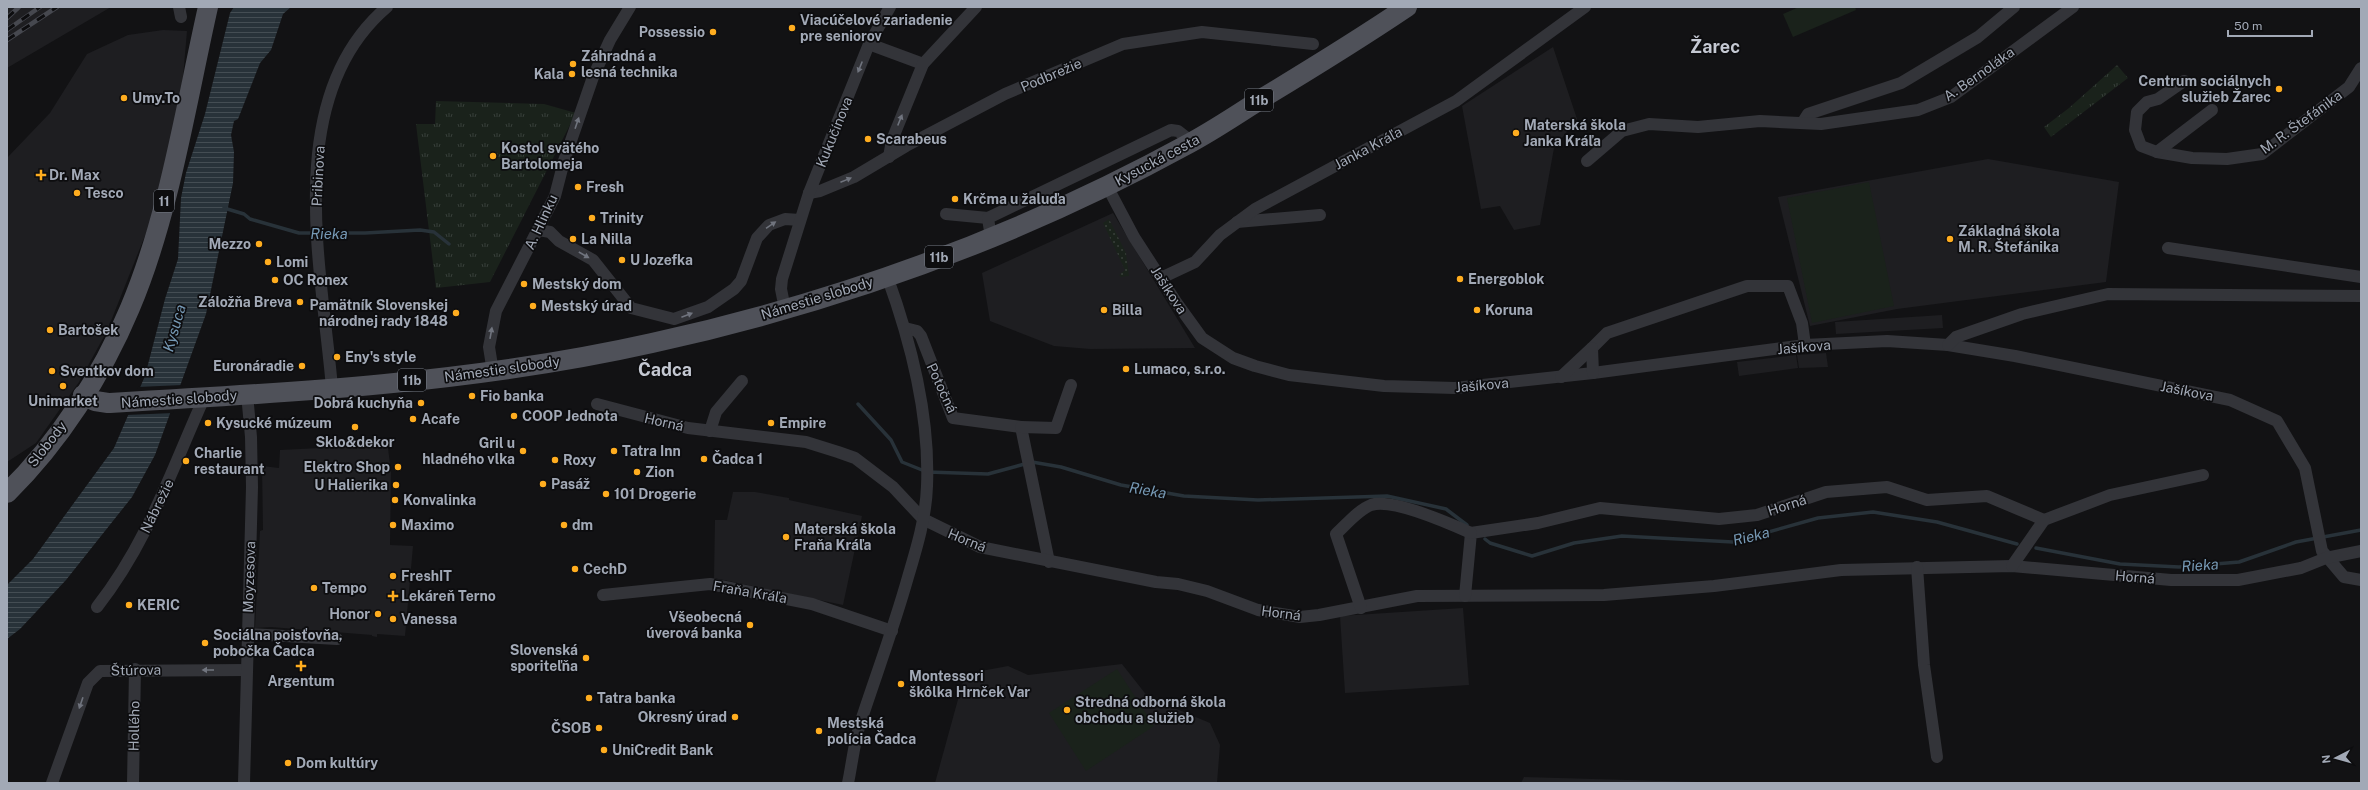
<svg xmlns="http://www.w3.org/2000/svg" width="2368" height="790" viewBox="0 0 2368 790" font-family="'Public Sans',sans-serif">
<defs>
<pattern id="grass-dots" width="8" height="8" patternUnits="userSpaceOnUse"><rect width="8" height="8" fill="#1a221b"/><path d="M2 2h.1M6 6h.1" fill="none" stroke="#383f3a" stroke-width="1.8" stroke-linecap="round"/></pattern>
<pattern id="park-tufts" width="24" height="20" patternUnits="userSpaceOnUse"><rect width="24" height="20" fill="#1a221b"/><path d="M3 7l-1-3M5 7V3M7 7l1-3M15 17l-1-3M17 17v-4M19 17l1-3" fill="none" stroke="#383f3a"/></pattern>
<pattern id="water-rules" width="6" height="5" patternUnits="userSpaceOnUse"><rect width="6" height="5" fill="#283239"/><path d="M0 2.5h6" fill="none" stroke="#444d53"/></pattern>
</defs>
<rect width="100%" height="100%" fill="#121214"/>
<!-- built -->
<g fill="#1e1e21">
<polygon points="7,7 111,7 7,68"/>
<polygon points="163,30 187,31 180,112 150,223 107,331 79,382 36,443 7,462 7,158 50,113 87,54 128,35"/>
<polygon points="1553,47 1577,119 1554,148 1540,225 1514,230 1500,206 1481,209 1462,106"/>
<polygon points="1988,159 2119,182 2106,282 1897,309 1810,326 1778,197"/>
<polygon points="1113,213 1195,348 1090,349 1054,346 990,321 982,273"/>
<polygon points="1942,315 1943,328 1836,334 1835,322"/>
<polygon points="1826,353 1828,367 1799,368 1797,355"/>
<polygon points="1796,355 1798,368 1739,376 1737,362"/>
<polygon points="323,440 387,440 391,472 390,545 413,546 405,636 377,634 377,637 372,636 372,635 271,627 255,628 260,531 263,530 262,466 279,468 280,450 321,448"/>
<polygon points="733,492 755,492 789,498 789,500 862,516 843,605 714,578 715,520 727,520"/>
<polygon points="1463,608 1469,685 1345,693 1340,616"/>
<polygon points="1122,664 1148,697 1210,723 1220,745 1217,783 935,783 965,674 1008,666 1028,675"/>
<polygon points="1524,777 1733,783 1521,783"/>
</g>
<!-- grass -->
<polygon fill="url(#grass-dots)" points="1109,219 1126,253 1129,276 1121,277 1119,275 1125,270 1103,223"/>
<!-- park -->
<g fill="url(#park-tufts)">
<polygon points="2117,65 2128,78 2051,137 2044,127 2069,108"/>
<polygon points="436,101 544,104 576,113 490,282 436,288 416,124 435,124"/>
</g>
<!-- garden -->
<g fill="#1a221b">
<polygon points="1799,7 1855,7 1856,10 1793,37 1783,14"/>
<polygon points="1869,182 1894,306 1812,323 1787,198"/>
<polygon points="1117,669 1154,726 1086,771 1049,713"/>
</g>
<!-- water -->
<polygon fill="url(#water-rules)" points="234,7 291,7 283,14 271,50 260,63 238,119 234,121 231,135 234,152 233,183 206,314 155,455 132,497 66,580 20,629 7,639 7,585 33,559 114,448 145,376 165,299 178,259 181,198 186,173 205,114 230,13"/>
<!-- pier -->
<polygon fill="#121214" points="183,385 173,413 126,415 138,387"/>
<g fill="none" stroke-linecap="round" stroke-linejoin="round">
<!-- stream -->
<g stroke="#283239" stroke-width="3.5">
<polyline points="224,208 244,214 250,219 299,233 365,233 420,230 434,232 449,244"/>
<polyline points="858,404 891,440 902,462 927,472 988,474 1032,462 1061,467 1121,485 1184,496 1258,500 1387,496 1446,509 1467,525"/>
<polyline points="1485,539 1490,543 1532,556 1574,543 1622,536 1733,542 1818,518 1873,512 1937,522 2017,544"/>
<polyline points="2036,548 2120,564 2179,567 2239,562 2296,542 2361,530"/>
</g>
<!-- minor -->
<g stroke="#333439" stroke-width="12">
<polyline points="179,7 181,17"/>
<polyline points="869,44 923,64"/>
<polyline points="2184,81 2158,99 2147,102 2137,112 2135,130 2141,146 2157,152 2192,158 2227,159 2262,154 2349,87 2361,68"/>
<polyline points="1803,122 1808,114 1901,83 1978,37 2014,7"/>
<polyline points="2157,152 2212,110"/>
<polyline points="889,157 892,140 923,64 976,7"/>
<polyline points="1587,161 1622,131 1649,124 1698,127 1760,121 1821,124 1918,110 1951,97 2073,7"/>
<polyline points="1107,186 1134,237 1176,302 1202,338 1233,358 1255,366 1289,375 1384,386 1455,388 1593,373 1805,345 1887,341 1948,345 2015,356 2230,400 2277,421 2305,468 2322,551 2344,577 2361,580"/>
<polyline points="809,193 820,191 854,177 906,146 1005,94 1123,44 1202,32 1313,44"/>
<polyline points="946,214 988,218"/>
<polyline points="1237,222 1320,215"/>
<polyline points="539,230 550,232 559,241 593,260 631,308 674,319 708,307 734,289 741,281 757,238 769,225 785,219 800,220"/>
<polyline points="991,238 988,218 1171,130 1178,131 1192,142"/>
<polyline points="2168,248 2361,277"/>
<polyline points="1161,278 1195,262 1220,235 1255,209 1456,101 1585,7"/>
<polyline points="785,309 781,289 782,279 809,193 869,44 890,7"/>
<polyline points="905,328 917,331 921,336 953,418 1021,427 1049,562"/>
<polyline points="1948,345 1956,337 2022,314 2108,294 2361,296"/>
<polyline points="493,372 489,347 496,311 555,196 564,161 593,77 610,40 630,7"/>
<polyline points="1593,373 1592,348 1607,333 1747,286 1788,286 1802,323 1805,345"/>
<polyline points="1561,377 1592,348"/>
<path d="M332,388C322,268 281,97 387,7"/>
<polyline points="597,404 688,428 806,442 838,452 855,458 893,487 923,519 980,547 1156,582 1178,584 1207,591 1258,610 1300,617 1319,615 1417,596 1604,595 1714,586 1841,570 2012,566 2171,580 2238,580 2301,568 2326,558 2361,551"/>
<polyline points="1021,427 1056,428 1071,385"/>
<polyline points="710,431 716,412 742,381"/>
<polyline points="2044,520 2110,495 2203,475"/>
<polyline points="1917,567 1924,665 1937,757"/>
<polyline points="603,595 710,584 812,604 892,631"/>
<polyline points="1465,596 1471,533 1538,523 1600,508 1719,519 1757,515 1826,492 1887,487 1927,500 1987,496 2044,520 2012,566"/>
<path d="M97,607C148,542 171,471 204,398"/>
<path d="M1361,608L1336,534C1346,525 1358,510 1371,505C1392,498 1451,524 1471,533"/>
<polyline points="248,634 337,639"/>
<polyline points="52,783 88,683 100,671 247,670"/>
<polyline points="133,783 135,669"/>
<polyline points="244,783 252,487 251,437 247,394"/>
<path d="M848,783C852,764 854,743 860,724C876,675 894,627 908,577C917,547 926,517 927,486C930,415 911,342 887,276"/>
</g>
<!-- primary -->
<g stroke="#4f5159" stroke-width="20">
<path d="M83,395L95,401L108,403C290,393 474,383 652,343C839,302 1022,235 1190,143C1216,129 1241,112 1266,96C1314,67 1361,38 1407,7"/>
<path d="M7,493C59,442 102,375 130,308C169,216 186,104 208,7"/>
</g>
<!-- rail casing -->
<g stroke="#46484f" stroke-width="4.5">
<g id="rail">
<polyline points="7,18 19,7"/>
<polyline points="7,30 40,7"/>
<polyline points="7,40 57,7"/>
</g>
</g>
<!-- rail -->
<use href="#rail" stroke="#0d0d0f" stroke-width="3" stroke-dasharray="9" stroke-linecap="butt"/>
</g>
<!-- one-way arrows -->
<defs><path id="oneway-solid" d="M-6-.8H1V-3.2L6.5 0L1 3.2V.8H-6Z"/></defs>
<g fill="#70747e">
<use href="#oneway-solid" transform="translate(860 67) rotate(112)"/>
<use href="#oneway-solid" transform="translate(900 120) rotate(-68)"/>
<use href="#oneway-solid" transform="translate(577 123) rotate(-71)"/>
<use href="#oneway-solid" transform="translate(846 180) rotate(-22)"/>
<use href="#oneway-solid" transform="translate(771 225) rotate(-34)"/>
<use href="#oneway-solid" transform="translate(584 255) rotate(30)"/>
<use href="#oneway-solid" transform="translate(687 315) rotate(-21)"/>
<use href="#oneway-solid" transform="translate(491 333) rotate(-80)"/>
<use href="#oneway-solid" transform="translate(208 670) rotate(-180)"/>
<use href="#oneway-solid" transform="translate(81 703) rotate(109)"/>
</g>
<!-- markers -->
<g fill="#ffad1f" stroke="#0d0d0f" stroke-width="1.5">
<circle cx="792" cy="28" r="4"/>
<circle cx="713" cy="32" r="4"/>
<circle cx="573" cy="64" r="4"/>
<circle cx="572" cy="74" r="4"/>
<circle cx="2279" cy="89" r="4"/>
<circle cx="124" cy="98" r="4"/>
<circle cx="1516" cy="133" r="4"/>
<circle cx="868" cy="139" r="4"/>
<circle cx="493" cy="156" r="4"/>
<path d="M39 169h4v4h4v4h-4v4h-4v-4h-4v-4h4z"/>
<circle cx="578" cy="187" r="4"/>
<circle cx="77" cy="193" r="4"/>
<circle cx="955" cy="199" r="4"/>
<circle cx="592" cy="218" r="4"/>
<circle cx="573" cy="239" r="4"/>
<circle cx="1950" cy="239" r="4"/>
<circle cx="259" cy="244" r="4"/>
<circle cx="622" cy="260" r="4"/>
<circle cx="268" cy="262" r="4"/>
<circle cx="1460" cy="279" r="4"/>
<circle cx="275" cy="280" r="4"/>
<circle cx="524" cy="284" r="4"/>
<circle cx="300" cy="302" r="4"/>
<circle cx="533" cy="306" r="4"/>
<circle cx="1104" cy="310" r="4"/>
<circle cx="1477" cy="310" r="4"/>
<circle cx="456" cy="313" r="4"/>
<circle cx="50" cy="330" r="4"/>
<circle cx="337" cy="357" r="4"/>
<circle cx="302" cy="366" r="4"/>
<circle cx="1126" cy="369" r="4"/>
<circle cx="52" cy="371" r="4"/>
<circle cx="63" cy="386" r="4"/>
<circle cx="472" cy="396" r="4"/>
<circle cx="421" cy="403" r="4"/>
<circle cx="514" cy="416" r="4"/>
<circle cx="413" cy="419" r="4"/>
<circle cx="208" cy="423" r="4"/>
<circle cx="771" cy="423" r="4"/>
<circle cx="355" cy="427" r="4"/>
<circle cx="523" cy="451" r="4"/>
<circle cx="614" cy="451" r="4"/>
<circle cx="704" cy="459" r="4"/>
<circle cx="555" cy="460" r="4"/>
<circle cx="186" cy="461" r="4"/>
<circle cx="398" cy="467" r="4"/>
<circle cx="637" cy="472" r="4"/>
<circle cx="543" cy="484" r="4"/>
<circle cx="396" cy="485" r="4"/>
<circle cx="606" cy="494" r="4"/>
<circle cx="395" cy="500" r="4"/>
<circle cx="393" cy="525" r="4"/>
<circle cx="564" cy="525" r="4"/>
<circle cx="786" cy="537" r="4"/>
<circle cx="575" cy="569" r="4"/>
<circle cx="393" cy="576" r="4"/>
<circle cx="314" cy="588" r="4"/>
<path d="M391 590h4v4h4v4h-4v4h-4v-4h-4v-4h4z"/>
<circle cx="129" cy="605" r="4"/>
<circle cx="378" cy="614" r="4"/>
<circle cx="393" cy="619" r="4"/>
<circle cx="750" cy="625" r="4"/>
<circle cx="205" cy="643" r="4"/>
<circle cx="586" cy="658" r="4"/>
<path d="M299 660h4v4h4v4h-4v4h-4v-4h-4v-4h4z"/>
<circle cx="901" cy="684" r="4"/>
<circle cx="589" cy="698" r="4"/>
<circle cx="1067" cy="710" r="4"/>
<circle cx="735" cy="717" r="4"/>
<circle cx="599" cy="728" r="4"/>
<circle cx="819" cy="731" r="4"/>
<circle cx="604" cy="750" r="4"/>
<circle cx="288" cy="763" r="4"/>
</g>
<g text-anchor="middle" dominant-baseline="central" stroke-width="3.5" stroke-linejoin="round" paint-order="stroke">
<!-- shield labels -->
<g fill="#0d0d0f" stroke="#757a84" stroke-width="1">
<rect x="1245" y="89" width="28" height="22" rx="3"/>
<rect x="154" y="190" width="20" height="22" rx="3"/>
<rect x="925" y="246" width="28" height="22" rx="3"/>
<rect x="398" y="369" width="28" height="22" rx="3"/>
</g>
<g font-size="13" font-weight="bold" fill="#a2a9b6">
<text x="1259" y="100">11b</text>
<text x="164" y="201">11</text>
<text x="939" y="257">11b</text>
<text x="412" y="380">11b</text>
</g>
<!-- poi labels -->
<g font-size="14" font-weight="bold" fill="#a2a9b6" stroke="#0d0d0f" text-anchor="start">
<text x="800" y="20">Viacúčelové zariadenie<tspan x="800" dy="16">pre seniorov</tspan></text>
<text x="705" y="32" text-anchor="end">Possessio</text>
<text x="581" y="56">Záhradná a<tspan x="581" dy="16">lesná technika</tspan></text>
<text x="564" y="74" text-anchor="end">Kala</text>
<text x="2271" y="81" text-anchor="end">Centrum sociálnych<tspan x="2271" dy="16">služieb Žarec</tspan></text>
<text x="132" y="98">Umy.To</text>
<text x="1524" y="125">Materská škola<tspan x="1524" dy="16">Janka Kráľa</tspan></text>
<text x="876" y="139">Scarabeus</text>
<text x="501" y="148">Kostol svätého<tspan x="501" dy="16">Bartolomeja</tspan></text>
<text x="49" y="175">Dr. Max</text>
<text x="586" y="187">Fresh</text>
<text x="85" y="193">Tesco</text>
<text x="963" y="199">Krčma u žaluďa</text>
<text x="600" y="218">Trinity</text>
<text x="1958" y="231">Základná škola<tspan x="1958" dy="16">M. R. Štefánika</tspan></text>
<text x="581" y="239">La Nilla</text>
<text x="251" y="244" text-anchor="end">Mezzo</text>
<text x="630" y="260">U Jozefka</text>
<text x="276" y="262">Lomi</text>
<text x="1468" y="279">Energoblok</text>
<text x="283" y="280">OC Ronex</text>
<text x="532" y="284">Mestský dom</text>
<text x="292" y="302" text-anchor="end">Záložňa Breva</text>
<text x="448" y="305" text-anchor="end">Pamätník Slovenskej<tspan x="448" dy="16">národnej rady 1848</tspan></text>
<text x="541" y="306">Mestský úrad</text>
<text x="1112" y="310">Billa</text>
<text x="1485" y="310">Koruna</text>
<text x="58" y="330">Bartošek</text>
<text x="345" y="357">Eny's style</text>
<text x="294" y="366" text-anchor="end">Euronáradie</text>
<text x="1134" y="369">Lumaco, s.r.o.</text>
<text x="60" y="371">Sventkov dom</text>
<text x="480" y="396">Fio banka</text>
<text x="63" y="401" text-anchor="middle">Unimarket</text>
<text x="413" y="403" text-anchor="end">Dobrá kuchyňa</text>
<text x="522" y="416">COOP Jednota</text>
<text x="421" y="419">Acafe</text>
<text x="216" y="423">Kysucké múzeum</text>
<text x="779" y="423">Empire</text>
<text x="355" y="442" text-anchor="middle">Sklo&amp;dekor</text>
<text x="515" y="443" text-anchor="end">Gril u<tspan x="515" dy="16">hladného vlka</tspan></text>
<text x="622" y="451">Tatra Inn</text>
<text x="194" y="453">Charlie<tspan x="194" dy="16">restaurant</tspan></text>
<text x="712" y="459">Čadca 1</text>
<text x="563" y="460">Roxy</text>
<text x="390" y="467" text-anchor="end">Elektro Shop</text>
<text x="645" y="472">Zion</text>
<text x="551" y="484">Pasáž</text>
<text x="388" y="485" text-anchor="end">U Halierika</text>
<text x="614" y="494">101 Drogerie</text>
<text x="403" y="500">Konvalinka</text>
<text x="401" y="525">Maximo</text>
<text x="572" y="525">dm</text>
<text x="794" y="529">Materská škola<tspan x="794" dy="16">Fraňa Kráľa</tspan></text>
<text x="583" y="569">CechD</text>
<text x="401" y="576">FreshIT</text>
<text x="322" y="588">Tempo</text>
<text x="401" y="596">Lekáreň Terno</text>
<text x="137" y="605">KERIC</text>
<text x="370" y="614" text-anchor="end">Honor</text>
<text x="742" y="617" text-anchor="end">Všeobecná<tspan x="742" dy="16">úverová banka</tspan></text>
<text x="401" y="619">Vanessa</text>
<text x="213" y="635">Sociálna poisťovňa,<tspan x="213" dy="16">pobočka Čadca</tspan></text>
<text x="578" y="650" text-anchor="end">Slovenská<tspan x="578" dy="16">sporiteľňa</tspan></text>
<text x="909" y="676">Montessori<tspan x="909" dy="16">škôlka Hrnček Var</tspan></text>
<text x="301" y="681" text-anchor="middle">Argentum</text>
<text x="597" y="698">Tatra banka</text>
<text x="1075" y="702">Stredná odborná škola<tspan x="1075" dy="16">obchodu a služieb</tspan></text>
<text x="727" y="717" text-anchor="end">Okresný úrad</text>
<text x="827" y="723">Mestská<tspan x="827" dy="16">polícia Čadca</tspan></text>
<text x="591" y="728" text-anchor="end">ČSOB</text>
<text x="612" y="750">UniCredit Bank</text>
<text x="296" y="763">Dom kultúry</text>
</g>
<!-- street labels -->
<g font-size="14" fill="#a2a9b6" stroke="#0d0d0f">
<text transform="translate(1979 74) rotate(-35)">A. Bernoláka</text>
<text transform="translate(1051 75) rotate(-23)">Podbrežie</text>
<text transform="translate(2301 122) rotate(-36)">M. R. Štefánika</text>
<text transform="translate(834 132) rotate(-68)">Kukučínova</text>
<text transform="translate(1368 148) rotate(-28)">Janka Kráľa</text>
<text transform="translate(1157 160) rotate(-28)">Kysucká cesta</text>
<text transform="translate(318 176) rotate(-87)">Pribinova</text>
<text transform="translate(541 222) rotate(-65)">A. Hlinku</text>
<text transform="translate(1169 290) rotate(57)">Jašíkova</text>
<text transform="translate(817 298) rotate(-17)">Námestie slobody</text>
<text transform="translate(1804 347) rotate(-5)">Jašíkova</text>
<text transform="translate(502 369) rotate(-8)">Námestie slobody</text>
<text transform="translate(1482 385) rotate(-5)">Jašíkova</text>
<text transform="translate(942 388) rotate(65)">Potočná</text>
<text transform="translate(2187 391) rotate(11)">Jašíkova</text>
<text transform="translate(179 399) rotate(-4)">Námestie slobody</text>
<text transform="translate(664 422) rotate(13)">Horná</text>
<text transform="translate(47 444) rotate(-52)">Slobody</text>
<text transform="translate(1787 505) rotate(-18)">Horná</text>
<text transform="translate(157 506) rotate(-64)">Nábrežie</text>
<text transform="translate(967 540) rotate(22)">Horná</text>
<text transform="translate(249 577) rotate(-88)">Moyzesova</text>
<text transform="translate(2135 577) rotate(5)">Horná</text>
<text transform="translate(750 592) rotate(10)">Fraňa Kráľa</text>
<text transform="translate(1281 613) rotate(7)">Horná</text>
<text transform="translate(136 670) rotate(-1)">Štúrova</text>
<text transform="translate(134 726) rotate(-89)">Hollého</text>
</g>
<!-- water labels -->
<g font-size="15" font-style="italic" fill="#7699b5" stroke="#0d0d0f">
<text x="329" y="233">Rieka</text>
<text transform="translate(174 328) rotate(-74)">Kysuca</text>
<text transform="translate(1148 490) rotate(10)">Rieka</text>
<text transform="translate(1751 536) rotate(-14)">Rieka</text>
<text transform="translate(2200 565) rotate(-4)">Rieka</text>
</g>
<!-- district labels -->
<g font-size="18" font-weight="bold" fill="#c4c8d2" stroke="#0d0d0f">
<text x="1715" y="46">Žarec</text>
<text x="665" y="369">Čadca</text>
</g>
</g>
<!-- border -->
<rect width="2368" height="790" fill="none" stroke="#a2a9b6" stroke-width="16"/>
<!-- north arrow -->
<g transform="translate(2336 758) rotate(264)" stroke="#0d0d0f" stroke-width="3" paint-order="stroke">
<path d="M0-3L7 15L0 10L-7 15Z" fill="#a2a9b6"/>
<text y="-6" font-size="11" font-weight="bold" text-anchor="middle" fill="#a2a9b6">N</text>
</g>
<!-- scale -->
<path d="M2228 30v6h84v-6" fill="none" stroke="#a2a9b6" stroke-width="2"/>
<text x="2234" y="30" font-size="12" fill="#a2a9b6" stroke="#0d0d0f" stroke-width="3" paint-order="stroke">50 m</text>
</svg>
